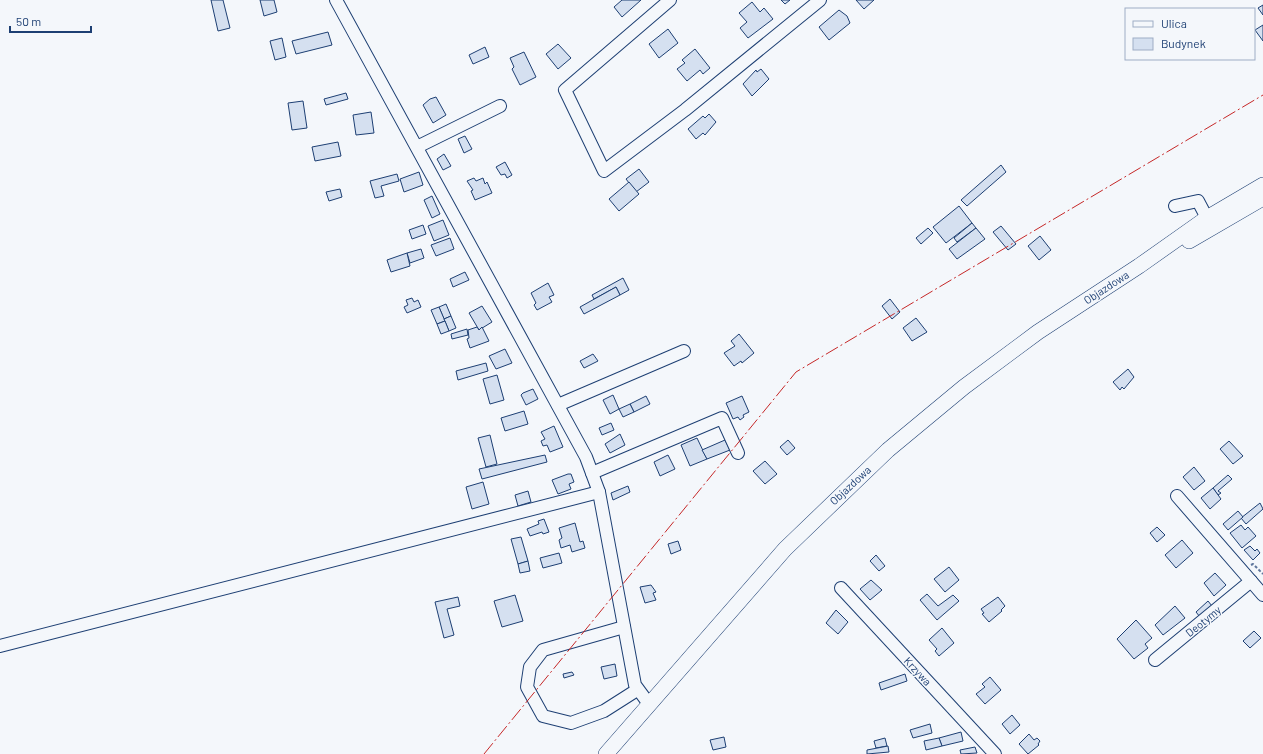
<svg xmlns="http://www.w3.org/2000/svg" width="1263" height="754" viewBox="0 0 1263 754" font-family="Barlow,sans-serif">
<rect width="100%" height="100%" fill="#f4f7fb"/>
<!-- building -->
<g fill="#d5e0f0" stroke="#1d3f73">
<polygon points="211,0 223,0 230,28 218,31"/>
<polygon points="260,0 274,0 277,12 264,16"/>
<polygon points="622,0 641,0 622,17 614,7"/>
<polygon points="781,0 790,0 785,4"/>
<polygon points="856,0 874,0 864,9"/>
<polygon points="752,2 760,12 764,8 773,19 748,38 740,28 747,22 739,13"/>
<polygon points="1263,5 1263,15 1258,8"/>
<polygon points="839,10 847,16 850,23 829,40 819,27"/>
<polygon points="1263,25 1263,41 1255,30"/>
<polygon points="668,29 678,43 659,58 649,44"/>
<polygon points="328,32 332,45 296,54 292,41"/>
<polygon points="282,38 286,57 275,60 270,41"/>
<polygon points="558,44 571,58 558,69 546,54"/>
<polygon points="485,47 489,57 473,64 469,55"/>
<polygon points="695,49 710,68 703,74 700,70 687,81 677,69 685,63 682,60"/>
<polygon points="524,52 536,77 520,85 512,69 514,67 510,58"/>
<polygon points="761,69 769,79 752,96 743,84 756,70 757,72"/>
<polygon points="346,93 348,99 326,105 324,99"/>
<polygon points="436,97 446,115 433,123 423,105 430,99"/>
<polygon points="303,101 307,128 292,130 288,103"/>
<polygon points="371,112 374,133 356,135 353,115"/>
<polygon points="709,114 716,122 705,135 703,133 696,139 688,129 703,116 705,118"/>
<polygon points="465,136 472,149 464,153 458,139"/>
<polygon points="338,142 341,156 315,161 312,147"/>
<polygon points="444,154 451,166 443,170 437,159"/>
<polygon points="505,162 512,175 507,178 505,174 501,175 496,167"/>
<polygon points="1001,165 1006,172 967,206 961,200"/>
<polygon points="639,169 649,182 636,192 626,179"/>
<polygon points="419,172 423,185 404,192 400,179"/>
<polygon points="397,174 399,181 381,186 384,196 375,198 370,181"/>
<polygon points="474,178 476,181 483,178 485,184 487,182 492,193 475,200 471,191 473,190 467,181"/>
<polygon points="629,182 639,194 619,211 609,199"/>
<polygon points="340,189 342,197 329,201 326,192"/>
<polygon points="432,196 440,214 432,218 424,200"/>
<polygon points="959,206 972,223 946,243 933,227"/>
<polygon points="443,220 449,235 434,241 428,226"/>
<polygon points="972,223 976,228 957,242 954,238"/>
<polygon points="423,225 426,234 412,239 409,230"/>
<polygon points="1001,226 1016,244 1008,250 993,232"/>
<polygon points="928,228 933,233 921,244 916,238"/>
<polygon points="976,228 985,239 957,259 949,249"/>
<polygon points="1040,236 1051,250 1039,260 1028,246"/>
<polygon points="450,238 454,249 436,256 431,245"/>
<polygon points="421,249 424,258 410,263 407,253"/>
<polygon points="407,253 410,266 391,272 387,260"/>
<polygon points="465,272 469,280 453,287 450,279"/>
<polygon points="623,278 629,290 620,295 616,287 594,299 592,295"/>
<polygon points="548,283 554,295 549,297 552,302 537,310 534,305 536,303 531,293"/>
<polygon points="616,287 620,295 584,314 580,307"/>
<polygon points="412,298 414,302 418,300 421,307 407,313 404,307 408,305 406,300"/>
<polygon points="890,299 900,312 892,319 882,306"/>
<polygon points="446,304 451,316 444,319 439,307"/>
<polygon points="482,306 492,322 479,330 469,313"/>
<polygon points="439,307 445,321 437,324 431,310"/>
<polygon points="451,316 456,328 449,331 444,319"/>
<polygon points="916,318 927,332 912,341 903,328"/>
<polygon points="445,321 449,331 441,334 437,324"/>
<polygon points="477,327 479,330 482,327 489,341 470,348 467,339 469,338 468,330"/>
<polygon points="467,329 468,335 452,339 451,334"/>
<polygon points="739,334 754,353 742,363 741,361 734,366 724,353 735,346 731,341"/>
<polygon points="505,349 512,363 496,369 489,356"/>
<polygon points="593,354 598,361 584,368 580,361"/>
<polygon points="486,363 488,371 458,380 456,371"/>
<polygon points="1128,369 1134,377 1124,389 1122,387 1120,390 1113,382"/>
<polygon points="497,375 504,400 490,404 483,379"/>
<polygon points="533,389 538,399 526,405 521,395 523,393"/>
<polygon points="613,395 619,409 610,414 603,400"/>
<polygon points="646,396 650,404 634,412 630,404"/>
<polygon points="742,396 749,412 743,415 744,417 740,420 738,417 733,419 726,403"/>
<polygon points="630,404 634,412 623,417 619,409"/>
<polygon points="524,411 528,424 505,431 501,418"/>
<polygon points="611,423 614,430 602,435 599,428"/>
<polygon points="554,426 563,447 550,452 547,445 543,446 541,441 545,439 541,432"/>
<polygon points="620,434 625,445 610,453 605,444"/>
<polygon points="490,435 497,464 486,467 478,438"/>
<polygon points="697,438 707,459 690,466 681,445"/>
<polygon points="725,440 730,450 707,459 702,450"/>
<polygon points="788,440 795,448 787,455 780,447"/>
<polygon points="1229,441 1243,456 1233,464 1220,449"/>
<polygon points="545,455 547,462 482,479 479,469"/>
<polygon points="668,455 675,469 660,476 654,462"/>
<polygon points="765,461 777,474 765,484 753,471"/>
<polygon points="1194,467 1205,481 1194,490 1183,477"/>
<polygon points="568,474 571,474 574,482 569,484 571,489 558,494 552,480"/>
<polygon points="1228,475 1232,479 1218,491 1221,493 1218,495 1213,488"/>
<polygon points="483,482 489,504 472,509 466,487"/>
<polygon points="628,486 630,492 613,500 611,493"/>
<polygon points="1213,488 1221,499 1210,509 1201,498"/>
<polygon points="528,491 531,502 518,506 515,495"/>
<polygon points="1260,503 1263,509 1246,524 1241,518"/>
<polygon points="1238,511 1243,517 1228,530 1223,524"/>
<polygon points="544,519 549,532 543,534 542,532 530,536 527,529 539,524 538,521"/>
<polygon points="575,523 580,542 583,541 585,548 572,552 570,545 561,548 559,540 562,538 559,528"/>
<polygon points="1241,525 1245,530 1248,527 1256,536 1242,548 1230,533"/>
<polygon points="1157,527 1165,535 1157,542 1150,533"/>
<polygon points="521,537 528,561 518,564 511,539"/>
<polygon points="1182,540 1193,553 1176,568 1165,555"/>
<polygon points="678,541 681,550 671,554 668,544"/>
<polygon points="1250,546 1255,551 1257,549 1260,553 1253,560 1244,550"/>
<polygon points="559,553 562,563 543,568 540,558"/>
<polygon points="876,555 885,566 879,571 870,561"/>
<polygon points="528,561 530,571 520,573 518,564"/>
<polygon points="949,567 959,580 945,592 934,579"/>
<polygon points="1215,573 1226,585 1214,596 1204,583"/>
<polygon points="871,580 882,590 870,600 860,589"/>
<polygon points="651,585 656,592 653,593 656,600 645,603 640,587"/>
<polygon points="927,594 938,606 953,595 959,601 937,620 920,600"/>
<polygon points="515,595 523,621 502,627 494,601"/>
<polygon points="458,597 460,606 447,609 454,635 444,638 435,602"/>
<polygon points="998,597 1005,606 1001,610 1002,611 989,622 982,614 984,613 981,609"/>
<polygon points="1208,601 1212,606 1200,617 1196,612"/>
<polygon points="1175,606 1185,618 1163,635 1155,625"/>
<polygon points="836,610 848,622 838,634 826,623"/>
<polygon points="1136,620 1152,638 1145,644 1148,648 1134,659 1117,639"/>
<polygon points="942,628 954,643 939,656 935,651 937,649 929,640"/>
<polygon points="1254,631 1261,638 1250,648 1243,641"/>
<polygon points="615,664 617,676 604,679 601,667"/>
<polygon points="572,672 574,675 564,678 563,674"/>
<polygon points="905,674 907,681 881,690 879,683"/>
<polygon points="990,677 1001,690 985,704 976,694 985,687 982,684"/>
<polygon points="1012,715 1020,725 1010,734 1002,724"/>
<polygon points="930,724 932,733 913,738 910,730"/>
<polygon points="961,732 963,741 942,746 939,738"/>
<polygon points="1029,734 1034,740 1037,738 1040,741 1038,744 1039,745 1028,754 1019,744"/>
<polygon points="724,737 726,747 713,750 710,740"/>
<polygon points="885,738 887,746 876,748 874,741"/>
<polygon points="939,738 942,746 926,750 924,741"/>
<polygon points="888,746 889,752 867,754 867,750"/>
<polygon points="975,747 977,753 961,754 960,750"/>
</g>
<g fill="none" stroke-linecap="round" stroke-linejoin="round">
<!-- minor casing -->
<g stroke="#1d3f73" stroke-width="14">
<g id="minor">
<polyline points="336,0 586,457 599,492 635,685 649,704"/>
<polyline points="670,0 565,90 604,171 685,110 820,0"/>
<polyline points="417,147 500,106"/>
<polyline points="1175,206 1198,201 1207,218"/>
<polyline points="558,405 684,351"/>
<polyline points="592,473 722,418 738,453"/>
<polyline points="1177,496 1263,595"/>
<polyline points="841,588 995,754"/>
<polyline points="624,627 543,650 530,667 527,687 543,716 571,723 604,711 637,690"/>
<polyline points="0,646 599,492"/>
<polyline points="1155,660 1251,581"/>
</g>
</g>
<!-- major casing -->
<g stroke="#1d3f73" stroke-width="16">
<g id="major">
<polyline points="1189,241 1263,198"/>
<polyline points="606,754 785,549 888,450 964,387 1038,332 1139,266 1207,218 1263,185"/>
</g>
</g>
<!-- path -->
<polyline stroke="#5e769c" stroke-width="2" stroke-dasharray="3 2" stroke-linecap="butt" points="1251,565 1253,564 1263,574"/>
<!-- minor -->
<use href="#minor" stroke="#f4f7fb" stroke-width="12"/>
<!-- major -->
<use href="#major" stroke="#f4f7fb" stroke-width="15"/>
<!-- power -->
<polyline stroke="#c62828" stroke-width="1" stroke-dasharray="14 3 2 3" stroke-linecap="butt" points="484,754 796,372 1263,95"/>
</g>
<g text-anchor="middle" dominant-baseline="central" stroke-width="3" stroke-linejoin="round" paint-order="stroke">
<!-- street labels -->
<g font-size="11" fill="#1d3f73" stroke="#f4f7fb">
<text transform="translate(1106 287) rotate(-33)">Objazdowa</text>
<text transform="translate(850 485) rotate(-43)">Objazdowa</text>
<text transform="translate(1203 621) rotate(-39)">Deotymy</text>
<text transform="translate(918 671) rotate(47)">Krzywa</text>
</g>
</g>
<!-- legend -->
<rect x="1125" y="8" width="130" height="52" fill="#f4f7fb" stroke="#9eadc5"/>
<rect x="1133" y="21" width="20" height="6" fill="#f4f7fb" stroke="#9eadc5"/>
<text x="1161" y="28" font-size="12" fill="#1d3f73">Ulica</text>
<rect x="1133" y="38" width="20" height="12" fill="#d5e0f0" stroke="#9eadc5"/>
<text x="1161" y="48" font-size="12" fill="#1d3f73">Budynek</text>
<!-- scale -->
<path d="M10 26v6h81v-6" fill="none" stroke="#1d3f73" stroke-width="2"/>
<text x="16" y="26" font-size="12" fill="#1d3f73" stroke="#f4f7fb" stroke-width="3" paint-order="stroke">50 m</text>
</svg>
